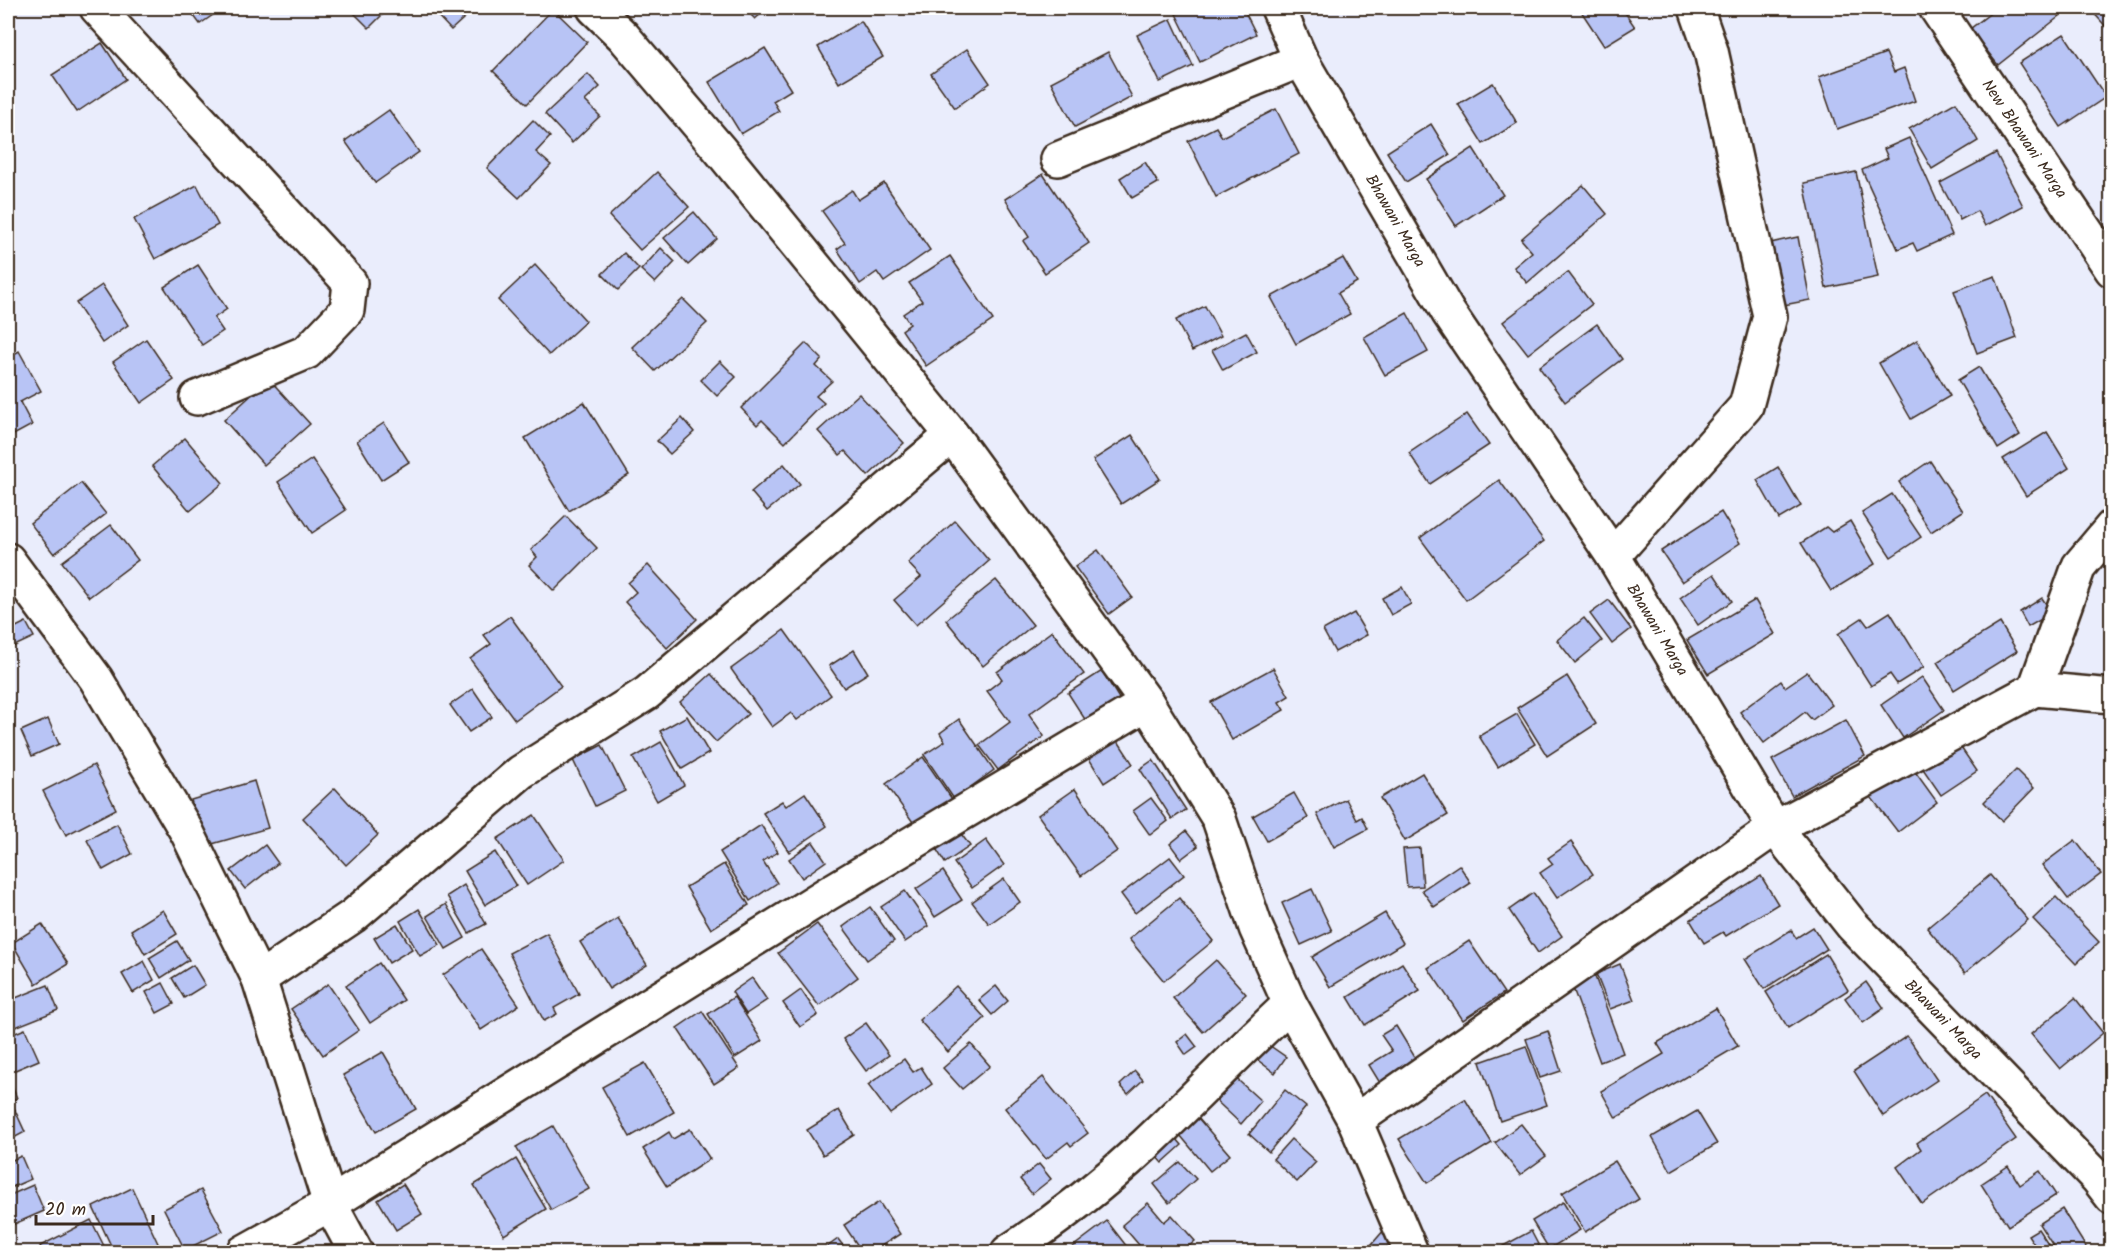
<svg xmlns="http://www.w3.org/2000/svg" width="2119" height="1260" viewBox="0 0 2119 1260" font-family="Kalam,sans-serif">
<rect width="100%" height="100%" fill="#eaedfc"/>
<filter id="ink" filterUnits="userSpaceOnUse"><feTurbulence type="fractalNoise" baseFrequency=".0167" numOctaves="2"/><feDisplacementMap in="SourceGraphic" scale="12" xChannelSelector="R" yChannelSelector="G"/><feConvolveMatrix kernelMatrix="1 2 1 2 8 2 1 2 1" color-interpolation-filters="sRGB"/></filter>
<g filter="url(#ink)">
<!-- building -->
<g fill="#b8c4f5" stroke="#3b2a1e" stroke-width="1.5">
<polygon points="188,8 223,8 200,24"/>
<polygon points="349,8 379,8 384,13 369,28"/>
<polygon points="434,8 473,8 474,9 451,30 432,10"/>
<polygon points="744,8 768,8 755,19"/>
<polygon points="1190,8 1243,8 1256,34 1200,62 1176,14"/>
<polygon points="1579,8 1622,8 1635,27 1604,46"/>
<polygon points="1997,8 2053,8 2060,16 1998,65 1970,29"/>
<polygon points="2089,8 2112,8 2112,33"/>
<polygon points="553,9 587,42 527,104 493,71"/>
<polygon points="1171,19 1193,66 1160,82 1137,35"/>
<polygon points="861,21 883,57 839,83 818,47"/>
<polygon points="2064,34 2106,97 2061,127 2019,63"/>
<polygon points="102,43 126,79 77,112 52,75"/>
<polygon points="765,48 791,90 773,101 779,111 741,134 709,82"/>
<polygon points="967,49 990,83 955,108 931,74"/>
<polygon points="1108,52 1132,97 1075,127 1051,82"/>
<polygon points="1886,53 1894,72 1904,68 1915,101 1837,129 1819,77"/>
<polygon points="588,74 600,87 585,101 600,116 572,143 545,114"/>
<polygon points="1493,83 1517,123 1483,144 1458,104"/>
<polygon points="1956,102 1978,141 1932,169 1909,129"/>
<polygon points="1276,109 1299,154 1216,197 1188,141 1216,127 1222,137"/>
<polygon points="389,110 419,152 375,183 345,141"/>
<polygon points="533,120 550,137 536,152 551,165 519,198 487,168"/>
<polygon points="1431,124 1450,155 1406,182 1387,152"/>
<polygon points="1909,138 1952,235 1917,251 1913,243 1898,249 1862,170 1888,158 1884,149"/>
<polygon points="1473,148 1503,195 1456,226 1426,179"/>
<polygon points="1996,153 2023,206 1985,226 1977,211 1960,220 1940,183"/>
<polygon points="1145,162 1158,183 1132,198 1120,178"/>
<polygon points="657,172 689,207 640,250 609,216"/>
<polygon points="1856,172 1878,277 1826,288 1804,183"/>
<polygon points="1043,174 1089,243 1045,273 1023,241 1029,237 1005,199"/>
<polygon points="884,183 930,250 884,282 877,272 860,284 837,249 845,243 822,211 852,190 858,200"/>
<polygon points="197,185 218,225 155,259 134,219"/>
<polygon points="1583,185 1607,214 1527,283 1514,267 1532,252 1521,239"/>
<polygon points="694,212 717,239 688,265 664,238"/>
<polygon points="1798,237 1810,300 1773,307 1761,245"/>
<polygon points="661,248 675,262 655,283 641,270"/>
<polygon points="624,253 639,269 618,290 602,274"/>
<polygon points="950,256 993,320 926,366 902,330 910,324 903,314 922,301 909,283"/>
<polygon points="1343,258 1357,282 1338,293 1350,314 1296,344 1271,297"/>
<polygon points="198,265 227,309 214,318 223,331 202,345 164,287"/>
<polygon points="535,265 586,321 549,355 498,300"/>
<polygon points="1568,272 1592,304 1528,354 1503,322"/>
<polygon points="1995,276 2017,338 1977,353 1954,291"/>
<polygon points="102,285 128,325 102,343 76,303"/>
<polygon points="683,299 707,323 655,371 632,347"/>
<polygon points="1205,306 1221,336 1192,351 1176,320"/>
<polygon points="1407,313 1428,352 1385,375 1364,337"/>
<polygon points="1597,324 1622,359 1565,402 1539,367"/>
<polygon points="1246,332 1257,352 1223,370 1212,350"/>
<polygon points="146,339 174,380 141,403 113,362"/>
<polygon points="1917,340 1950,396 1911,419 1879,363"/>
<polygon points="806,343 822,359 816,366 832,381 816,396 824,403 785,443 762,420 757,425 741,408"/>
<polygon points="19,351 41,391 20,402 32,425 8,438 8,358"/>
<polygon points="720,361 736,377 717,396 701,380"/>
<polygon points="1979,367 2020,435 1998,449 1958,380"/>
<polygon points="269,379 310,424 264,465 224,420"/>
<polygon points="859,394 904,443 868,476 845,451 840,455 818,431"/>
<polygon points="584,402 629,475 569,511 525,438"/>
<polygon points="1467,414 1489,445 1430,484 1409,453"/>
<polygon points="682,418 694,432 670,454 657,441"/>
<polygon points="384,423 409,462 381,480 357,441"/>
<polygon points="2047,432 2069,468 2026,496 2003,459"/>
<polygon points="1132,435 1160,479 1121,504 1093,460"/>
<polygon points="185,438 223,483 190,511 152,466"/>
<polygon points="312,459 346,510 312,533 278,482"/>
<polygon points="1930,461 1963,511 1931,532 1899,482"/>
<polygon points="784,464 800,484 767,511 751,492"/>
<polygon points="1778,467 1801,506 1779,519 1757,480"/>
<polygon points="1499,480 1544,541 1466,600 1420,538"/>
<polygon points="81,483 106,514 54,554 30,523"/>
<polygon points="1892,494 1921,537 1891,557 1862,513"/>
<polygon points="1721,512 1740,543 1682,582 1661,551"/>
<polygon points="566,516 597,548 554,591 529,565 537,557 531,550"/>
<polygon points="955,521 989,561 916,625 894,600 921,577 908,563"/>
<polygon points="1850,521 1875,564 1831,591 1801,543 1826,527 1832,532"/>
<polygon points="111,525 138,560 89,597 62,562"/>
<polygon points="1098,550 1132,597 1109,614 1075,567"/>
<polygon points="648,565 697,619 667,648 625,602 636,592 628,583"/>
<polygon points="1714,574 1732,601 1698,625 1680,598"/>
<polygon points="996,580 1033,625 983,666 946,620"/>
<polygon points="1402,587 1411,604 1391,615 1382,598"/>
<polygon points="2042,598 2052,613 2028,627 2020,612"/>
<polygon points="1609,600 1631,629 1612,644 1590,614"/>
<polygon points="1755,600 1775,634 1708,674 1687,640"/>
<polygon points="1890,612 1924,667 1897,684 1890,674 1871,686 1838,634 1862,618 1868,626"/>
<polygon points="1354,613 1367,635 1335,652 1323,630"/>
<polygon points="510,616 561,686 515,720 470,659 491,644 484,635"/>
<polygon points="1584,618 1602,641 1575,663 1557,640"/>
<polygon points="26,622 34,637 8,649 8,631"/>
<polygon points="2000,623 2017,651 1954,690 1937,662"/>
<polygon points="784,630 831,695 797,720 791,713 772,727 731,669"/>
<polygon points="1052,631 1084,674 1029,714 1044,736 998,770 979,745 1010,722 987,691 1002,679 997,672"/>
<polygon points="854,650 868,673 844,688 829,666"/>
<polygon points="1273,668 1289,696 1279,702 1284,710 1232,740 1211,702"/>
<polygon points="1102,671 1120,700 1086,721 1068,693"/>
<polygon points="1807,672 1832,705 1812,720 1805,712 1764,743 1740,712 1781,681 1785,687"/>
<polygon points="711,674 748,714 716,742 680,702"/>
<polygon points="1567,676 1596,724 1547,756 1517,708"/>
<polygon points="1922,677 1944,710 1903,738 1881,705"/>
<polygon points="473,689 492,717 469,732 450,705"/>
<polygon points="1517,714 1535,744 1498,767 1479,736"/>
<polygon points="687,716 709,753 682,769 660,731"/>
<polygon points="48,719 59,744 32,756 21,731"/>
<polygon points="959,719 994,770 954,799 924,755 945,741 940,733"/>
<polygon points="1846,720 1865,756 1792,796 1772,760"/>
<polygon points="1116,738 1133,764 1104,783 1088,757"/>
<polygon points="1955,739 1977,771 1941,795 1919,763"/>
<polygon points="661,742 684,785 657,801 633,758"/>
<polygon points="602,745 625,791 595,806 573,760"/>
<polygon points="923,757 952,799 915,825 886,784"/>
<polygon points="1153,760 1186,810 1172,819 1140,769"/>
<polygon points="94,765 116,809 66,835 43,791"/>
<polygon points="1911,766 1937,802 1898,832 1871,797"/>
<polygon points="2016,770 2034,788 2002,821 1984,802"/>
<polygon points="1422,773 1448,815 1405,841 1380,798"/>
<polygon points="254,781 268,828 205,846 191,800"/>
<polygon points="335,788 378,835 346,865 303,818"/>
<polygon points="1075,789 1117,851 1081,876 1038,815"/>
<polygon points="805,793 827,826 789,852 763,813 782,801 786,806"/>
<polygon points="1294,793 1308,818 1267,841 1253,816"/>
<polygon points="1151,798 1168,821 1150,835 1133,811"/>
<polygon points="1346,799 1357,820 1362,817 1368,829 1334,847 1317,814"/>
<polygon points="534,815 564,860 527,885 497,839"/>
<polygon points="117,824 132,854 103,870 87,840"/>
<polygon points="761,825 778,852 763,861 777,883 750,901 720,852"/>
<polygon points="959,831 970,846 945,863 935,847"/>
<polygon points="1186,831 1198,846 1181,859 1170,844"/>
<polygon points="986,840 1004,865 972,888 954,863"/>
<polygon points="2075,840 2101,874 2068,899 2042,865"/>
<polygon points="813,842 826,861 802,878 789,859"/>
<polygon points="1571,842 1593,874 1557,898 1540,873 1553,864 1548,858"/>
<polygon points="265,845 278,863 245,889 231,871"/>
<polygon points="1420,848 1423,886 1407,887 1403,849"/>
<polygon points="495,852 516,886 485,905 465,871"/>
<polygon points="1170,857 1184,875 1135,913 1121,894"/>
<polygon points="724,864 749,905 711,929 686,887"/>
<polygon points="1459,865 1471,883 1434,907 1422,890"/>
<polygon points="943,871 962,900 935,917 916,889"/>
<polygon points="1990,875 2028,920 1965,973 1927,928"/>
<polygon points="1761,876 1778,904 1726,936 1723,932 1704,943 1690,920"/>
<polygon points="1004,879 1020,902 989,924 972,902"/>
<polygon points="464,885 486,924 469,933 447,896"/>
<polygon points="1312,889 1332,931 1301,945 1282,903"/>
<polygon points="905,891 929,926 905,942 881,907"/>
<polygon points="1533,893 1562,936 1538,953 1509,910"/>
<polygon points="2056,897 2099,942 2076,964 2033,919"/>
<polygon points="1179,898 1213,941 1164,981 1129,939"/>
<polygon points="446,904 465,938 446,949 427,916"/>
<polygon points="870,907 894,941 867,960 843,927"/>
<polygon points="419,909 440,945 420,956 400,921"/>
<polygon points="163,910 177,934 145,954 131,930"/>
<polygon points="1385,913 1403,943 1330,987 1312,957"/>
<polygon points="618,918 647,965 609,989 580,942"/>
<polygon points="42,924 68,964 36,984 12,943"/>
<polygon points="397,924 412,949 389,963 374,938"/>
<polygon points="817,924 858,977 819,1006 778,953"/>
<polygon points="1813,927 1827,949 1764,989 1745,959 1791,930 1796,938"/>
<polygon points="547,933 579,994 554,1008 557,1014 544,1021 509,953"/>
<polygon points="177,941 189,960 161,978 149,958"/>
<polygon points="1469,941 1504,993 1463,1020 1428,968"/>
<polygon points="481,949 519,1005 481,1030 443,975"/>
<polygon points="1826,954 1848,990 1788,1028 1766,992"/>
<polygon points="1216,960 1246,994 1203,1032 1173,998"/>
<polygon points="144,961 154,980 133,993 122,974"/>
<polygon points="379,963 404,1000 370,1023 346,986"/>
<polygon points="1402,963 1420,991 1365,1025 1348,997"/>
<polygon points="1620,964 1634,1000 1610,1009 1596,974"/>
<polygon points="193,965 205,985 184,998 172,978"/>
<polygon points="1594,974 1623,1053 1600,1062 1571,983"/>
<polygon points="752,978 767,1000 746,1014 732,992"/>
<polygon points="1866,982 1884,1008 1863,1023 1845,998"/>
<polygon points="163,983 174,1004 157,1013 146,992"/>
<polygon points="328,984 359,1030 323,1055 291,1009"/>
<polygon points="48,985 58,1010 8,1030 8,1001"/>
<polygon points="956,986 985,1018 948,1052 919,1020"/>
<polygon points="996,986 1008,1001 992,1015 979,1000"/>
<polygon points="801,990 818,1015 800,1027 783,1003"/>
<polygon points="734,997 762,1041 735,1058 708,1014"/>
<polygon points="2075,998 2103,1033 2060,1069 2031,1034"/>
<polygon points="1716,1008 1738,1046 1616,1118 1601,1091 1664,1054 1657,1043"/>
<polygon points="702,1011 739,1068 714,1084 677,1028"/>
<polygon points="866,1023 889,1055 866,1071 843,1039"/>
<polygon points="1396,1026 1416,1059 1380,1083 1369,1065 1392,1051 1381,1035"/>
<polygon points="25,1029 39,1060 8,1073 8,1036"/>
<polygon points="1548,1031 1561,1071 1540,1078 1526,1039"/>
<polygon points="1187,1034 1197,1047 1186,1055 1177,1042"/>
<polygon points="1907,1036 1937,1080 1883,1116 1854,1071"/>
<polygon points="1266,1043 1286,1057 1275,1073 1255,1058"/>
<polygon points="971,1044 990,1066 962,1089 943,1068"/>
<polygon points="1526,1046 1547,1105 1500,1121 1480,1062"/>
<polygon points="383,1052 416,1109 376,1132 343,1075"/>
<polygon points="904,1059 913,1072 921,1067 932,1084 890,1114 868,1085"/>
<polygon points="645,1063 674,1112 630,1137 602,1087"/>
<polygon points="1135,1071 1143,1080 1128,1094 1120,1085"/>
<polygon points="1229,1072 1261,1101 1241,1124 1209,1094"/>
<polygon points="1043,1077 1088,1133 1071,1146 1068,1142 1046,1159 1005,1108"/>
<polygon points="9,1079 17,1098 8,1102 8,1080"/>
<polygon points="1285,1090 1306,1107 1269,1152 1249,1134"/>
<polygon points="1985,1095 2016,1139 1922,1204 1897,1167 1921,1149 1917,1143"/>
<polygon points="1465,1099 1492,1143 1427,1183 1399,1139"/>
<polygon points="14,1108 25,1132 8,1141 8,1111"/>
<polygon points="839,1110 854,1135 823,1155 807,1130"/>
<polygon points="1697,1111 1717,1144 1671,1171 1652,1137"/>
<polygon points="1198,1118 1230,1155 1210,1171 1180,1135"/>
<polygon points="1521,1124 1546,1156 1520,1175 1495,1143"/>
<polygon points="553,1126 589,1189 551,1210 516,1147"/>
<polygon points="690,1129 710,1159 667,1187 643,1149 669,1132 673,1139"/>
<polygon points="1170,1131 1182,1145 1162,1163 1149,1148"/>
<polygon points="1291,1139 1316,1162 1297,1182 1273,1159"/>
<polygon points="21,1156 31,1179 8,1189 8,1162"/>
<polygon points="516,1159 546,1209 504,1235 474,1185"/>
<polygon points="1615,1161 1639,1199 1585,1232 1562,1193"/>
<polygon points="1180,1162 1196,1179 1169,1203 1154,1184"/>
<polygon points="1039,1164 1051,1179 1032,1194 1020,1179"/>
<polygon points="2008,1166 2020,1185 2040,1171 2056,1195 2008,1226 1981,1184"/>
<polygon points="403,1184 422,1214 396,1230 378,1200"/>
<polygon points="33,1185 44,1211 12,1225 8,1214 8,1196"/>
<polygon points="132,1188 162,1252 114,1252 93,1207"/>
<polygon points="201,1190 223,1231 185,1250 164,1209"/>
<polygon points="879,1202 900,1234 872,1252 862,1252 844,1225"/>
<polygon points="1563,1202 1580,1230 1549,1249 1532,1221"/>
<polygon points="1148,1203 1164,1222 1172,1215 1195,1241 1182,1252 1145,1252 1122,1225"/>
<polygon points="2062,1209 2089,1252 2057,1252 2039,1224"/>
<polygon points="91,1220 107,1252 43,1252 40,1246"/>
<polygon points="1107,1221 1131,1252 1066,1252"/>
<polygon points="1385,1229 1394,1252 1365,1252"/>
<polygon points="2038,1229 2053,1252 2039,1252 2028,1235"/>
<polygon points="1531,1231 1542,1252 1507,1252 1503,1246"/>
<polygon points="838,1239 848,1252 820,1252"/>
</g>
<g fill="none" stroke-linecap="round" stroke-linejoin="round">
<!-- street casing -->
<g stroke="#3b2a1e" stroke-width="38">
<g id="street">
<polyline points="97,8 350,283 347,310 307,352 197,398"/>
<polyline points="594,8 623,36 720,150 952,435 1147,703 1219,819 1256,928 1290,1004 1355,1121 1411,1252"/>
<polyline points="1278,8 1301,60 1448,312 1613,556 1775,828 1852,925 2098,1179 2112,1197"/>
<polyline points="1936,8 2112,270"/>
<polyline points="1058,159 1301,60"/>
<polyline points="1613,556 1746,406 1770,316 1711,51 1696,8"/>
<polyline points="8,560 96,679 187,832 259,979 330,1204 356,1252"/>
<polyline points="2035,689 2079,566 2112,527"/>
<polyline points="259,979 353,916 521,772 647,693 952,435"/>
<polyline points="1355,1121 1775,828 2035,689 2112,696"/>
<polyline points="244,1252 330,1204 827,894 1147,703"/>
<path d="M1008,1252C1056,1221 1103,1184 1145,1145C1194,1099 1240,1050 1290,1004"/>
</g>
</g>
<!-- street -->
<use href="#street" stroke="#fff" stroke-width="33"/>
</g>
</g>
<g text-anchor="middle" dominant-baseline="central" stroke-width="4.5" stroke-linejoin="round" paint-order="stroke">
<!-- street labels -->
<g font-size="16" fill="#3b2a1e" stroke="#fff">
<text transform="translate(2024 139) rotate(56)">New Bhawani Marga</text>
<text transform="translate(1395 221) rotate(60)">Bhawani Marga</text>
<text transform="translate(1657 630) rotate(59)">Bhawani Marga</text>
<text transform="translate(1943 1020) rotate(46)">Bhawani Marga</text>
</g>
</g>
<!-- margin -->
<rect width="2119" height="1260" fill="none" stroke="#fff" stroke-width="30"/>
<rect x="15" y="15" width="2089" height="1230" fill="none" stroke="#3b2a1e" stroke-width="2" filter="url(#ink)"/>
<!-- scale -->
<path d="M36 1215v9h117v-9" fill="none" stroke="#3b2a1e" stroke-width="3"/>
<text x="45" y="1215" font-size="18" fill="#3b2a1e" stroke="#ffffff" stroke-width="4.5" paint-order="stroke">20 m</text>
</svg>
